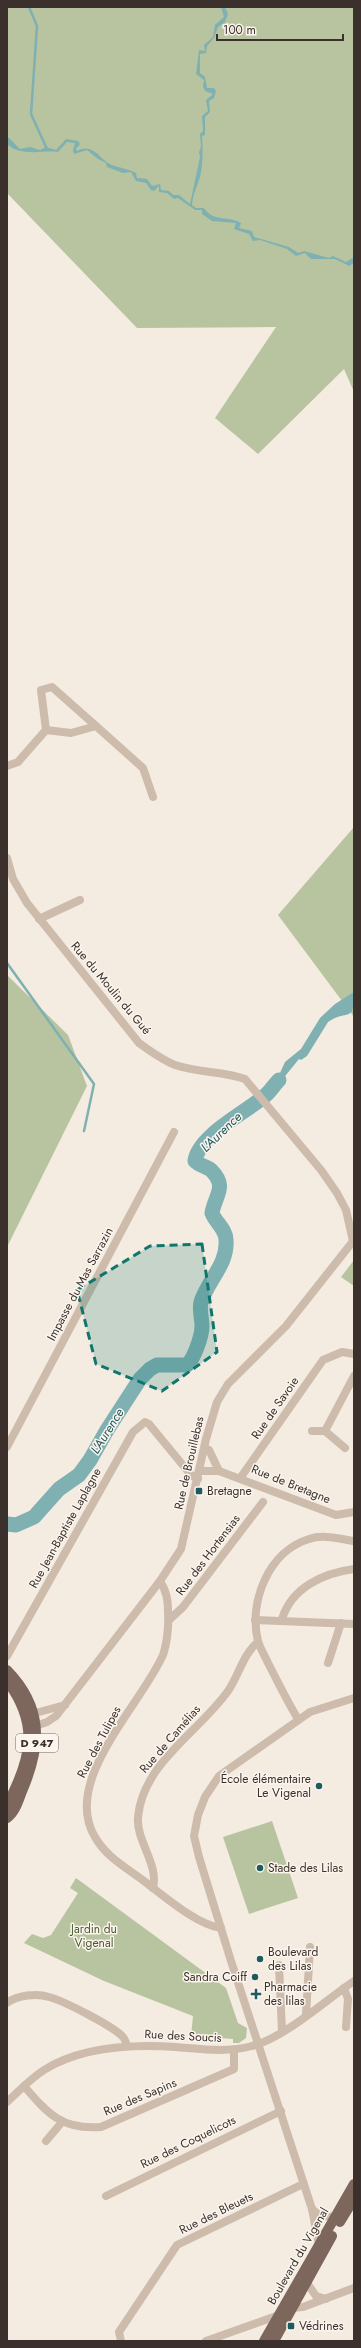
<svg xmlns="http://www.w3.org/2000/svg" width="361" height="2348" viewBox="0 0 361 2348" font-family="Jost,sans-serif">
<rect width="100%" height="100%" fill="#f4ebe1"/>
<!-- green -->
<g fill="#b8c4a0">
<polygon points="7,7 354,7 354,392 344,369 258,454 215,418 276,327 137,328 7,193"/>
<polygon points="354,827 354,1017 278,915"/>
<polygon points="7,975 68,1035 87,1086 7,1247"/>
<polygon points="354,1260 354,1286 341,1277"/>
<polygon points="272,1821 298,1898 249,1914 223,1837"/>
<polygon points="76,1878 226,1988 238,2023 247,2028 246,2038 239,2043 233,2043 233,2039 191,2036 193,2016 104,1981 24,1943 32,1934 43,1938 51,1935 78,1893 70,1888"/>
</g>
<!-- water -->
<g fill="#7fb0b2">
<path d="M221,7H225L228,14L225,22L218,27L214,38L207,46L206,53L200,54V73L205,77L207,88H214L216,91L214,98L209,101L210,112L205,117V135L202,136C203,149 203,165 200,177C197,187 193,194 192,205L196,208H204C214,223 229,215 241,223L239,228L252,231L254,237L289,247L298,253L304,251L329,258L333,256L346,262L354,257V263L349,266L335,259H311L305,253L296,256L287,249L260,240L253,241L249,234L234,229L236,223L212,221L202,214V210H195L178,198L174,199L167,193L159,192V186L154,191L151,190L146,183L136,181L131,172L123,173L107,167L106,163L98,159L87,150L74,154L73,150L75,143L67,142L58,152C42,150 20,157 7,144V136L20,149L30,147L40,150L46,147L56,150L66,139L78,141L80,144L76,149L77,151C94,142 100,161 112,165C120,168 129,169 136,173L137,178L147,179L152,186L160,184L161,190L169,191L173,195H179L190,204L200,157L199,152L201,147L200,134L203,131L202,116L208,111L206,100L213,94L205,91L203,86L204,80L196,74L199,50L205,51L204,45L213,37L215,25L224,17Z"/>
<path d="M354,992C354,1025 348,1008 328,1022L307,1056L301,1060L299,1059L268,1097L263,1092L280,1073L285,1062L301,1049L320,1018L335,1004Z"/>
<path d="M253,1099L255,1102C239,1113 197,1140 195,1161C200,1166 206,1166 211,1170C228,1187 215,1195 212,1213C215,1222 226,1229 226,1240C228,1264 208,1280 201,1302C199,1309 202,1318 202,1326C202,1336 194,1359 187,1365H157L150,1369L140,1379L107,1430L90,1460L79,1475L59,1489L34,1517L16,1525L7,1524V1522H15L32,1515L54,1489L76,1475L83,1466L103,1427L140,1373L150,1364L189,1360L200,1330L198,1301L224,1253C225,1231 213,1231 210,1214C210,1199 226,1184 209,1172C205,1169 199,1170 194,1166L190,1157L217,1127Z"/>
</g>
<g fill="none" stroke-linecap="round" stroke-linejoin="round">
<!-- stream -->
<g stroke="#7fb0b2" stroke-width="2.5">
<polyline points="29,7 37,26 31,114 47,149"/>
<polyline points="7,963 94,1084 84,1131"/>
</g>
<!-- river -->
<path stroke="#7fb0b2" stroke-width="15" d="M7,1524L16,1525L34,1517L59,1489L79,1475L90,1460L107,1430L140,1379L150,1369L157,1365H187C194,1359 202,1336 202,1326C202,1318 199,1309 201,1302C208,1280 228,1264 226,1240C226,1229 215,1222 212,1213C215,1195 228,1187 211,1170C206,1166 200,1166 195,1161C198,1135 249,1111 267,1094C271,1090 275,1084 279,1080"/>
<!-- street -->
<g stroke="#cdbbac" stroke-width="8">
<polyline points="46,730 41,690 52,687 96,726"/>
<polyline points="7,766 18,762 46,730 71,733 96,726 143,768 153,797"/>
<path d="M7,858L13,879L27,903L139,1043C150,1051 162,1060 175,1065C198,1073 223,1071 245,1079L321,1170L337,1193L346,1210L353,1241"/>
<polyline points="39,919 80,900"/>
<polyline points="312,1431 325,1431"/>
<polyline points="7,1447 174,1132"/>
<polyline points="345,1448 325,1431 354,1376"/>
<polyline points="200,1471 219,1471 209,1450 205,1449"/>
<polyline points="219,1471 336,1515 354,1512"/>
<polyline points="241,1477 323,1360 342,1352 354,1354"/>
<path d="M160,1581C167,1592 168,1600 168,1613C169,1625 167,1643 163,1655C141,1705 61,1781 95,1837C106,1857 127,1868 144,1881C164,1896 197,1925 221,1928"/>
<path d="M282,1619C292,1587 324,1573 354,1569"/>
<polyline points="169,1620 183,1607 263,1502"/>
<polyline points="255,1620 354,1624"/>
<polyline points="7,1656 133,1432 145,1422 149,1424 191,1475 198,1479"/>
<polyline points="328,1663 341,1623"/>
<polyline points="28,1715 65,1705"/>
<path d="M298,1719C287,1701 278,1682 268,1663C265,1656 260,1648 258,1641C248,1602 269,1551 309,1539C323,1534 340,1539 354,1541"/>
<polyline points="30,1728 47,1722 56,1716 160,1581 181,1549 206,1439 217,1402 228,1384 286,1326 354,1240"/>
<path d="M153,1888C159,1864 136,1841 138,1817C143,1763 199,1732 228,1691C239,1675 243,1654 258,1642"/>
<polyline points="279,1965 282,2031"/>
<polyline points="344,1988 348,1999 346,2027"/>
<path d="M7,2003C17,1995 37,1993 49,1997C64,2001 113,2026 123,2037C125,2039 126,2043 127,2046"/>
<polyline points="306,2015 310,1947"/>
<path d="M24,2086C48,2114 62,2130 101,2127L234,2069V2050"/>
<path d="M7,2102C19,2091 30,2079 44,2070C82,2046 132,2044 176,2047C201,2049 227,2053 252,2046C284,2038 326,2000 354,1981"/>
<polyline points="46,2141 62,2122"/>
<polyline points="106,2196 281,2111"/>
<polyline points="312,2209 320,2216 335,2217"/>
<polyline points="319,2245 312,2209 231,1961 199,1857 194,1836 198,1815 205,1797 219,1776 310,1712 354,1698"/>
<polyline points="307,2283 316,2296 326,2299"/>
<polyline points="292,2308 303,2307 354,2288"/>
<polyline points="121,2341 119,2332 177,2245 303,2184"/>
<polyline points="206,2341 279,2315"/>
</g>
<!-- primary -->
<g stroke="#7d675c" stroke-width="10">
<path d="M7,1670C43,1707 42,1744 23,1789C19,1798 16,1812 7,1818"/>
<path d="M7,1681C40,1725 31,1759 7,1805"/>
<polyline points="340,2222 354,2199"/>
<polyline points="264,2341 354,2184"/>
<polyline points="274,2341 332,2236"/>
</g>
</g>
<!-- marked area -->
<path fill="#0f766e" fill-opacity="0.2" stroke="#0f766e" stroke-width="3" stroke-dasharray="8 5" stroke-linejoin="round" d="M202,1244L217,1352L162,1391L96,1364L77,1290L150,1246Z"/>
<!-- markers -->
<g fill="#1f5a5e" stroke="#fbf5ee" stroke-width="1.5">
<rect x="195" y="1487" width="8" height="8" rx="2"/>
<circle cx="319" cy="1786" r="4"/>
<circle cx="260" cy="1868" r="4"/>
<circle cx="260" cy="1959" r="4"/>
<circle cx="255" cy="1977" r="4"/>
<path d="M254 1988h4v4h4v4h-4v4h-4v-4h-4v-4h4z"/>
<rect x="287" y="2322" width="8" height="8" rx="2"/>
</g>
<g text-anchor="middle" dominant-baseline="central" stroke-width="3" stroke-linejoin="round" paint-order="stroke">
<!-- shield labels -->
<rect fill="#fbf5ee" stroke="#756b66" stroke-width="1" x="16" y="1734" width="42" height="18" rx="3"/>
<g font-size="11" font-weight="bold" fill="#3b302b">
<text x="37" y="1743">D 947</text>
</g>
<!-- street labels -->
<g font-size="12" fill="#3b302b" stroke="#fbf5ee">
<text transform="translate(111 988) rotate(50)">Rue du Moulin du Gué</text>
<text transform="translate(80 1284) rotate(-62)">Impasse du Mas Sarrazin</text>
<text transform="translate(275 1408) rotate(-55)">Rue de Savoie</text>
<text transform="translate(189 1463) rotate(-77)">Rue de Brouillebas</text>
<text transform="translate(291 1484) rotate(22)">Rue de Bretagne</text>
<text transform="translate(65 1528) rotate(-61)">Rue Jean-Baptiste Laplagne</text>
<text transform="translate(208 1555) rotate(-53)">Rue des Hortensias</text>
<text transform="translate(170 1739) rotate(-49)">Rue de Camélias</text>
<text transform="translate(99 1742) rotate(-62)">Rue des Tulipes</text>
<text transform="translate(183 2036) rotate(3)">Rue des Soucis</text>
<text transform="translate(140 2097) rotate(-23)">Rue des Sapins</text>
<text transform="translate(188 2142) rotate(-26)">Rue des Coquelicots</text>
<text transform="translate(216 2213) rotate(-26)">Rue des Bleuets</text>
<text transform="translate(298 2256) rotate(-60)">Boulevard du Vigenal</text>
</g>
<!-- poi labels -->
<g font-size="12" fill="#3b302b" stroke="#fbf5ee" text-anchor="start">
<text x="207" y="1491">Bretagne</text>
<text x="311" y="1779" text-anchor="end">École élémentaire<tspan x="311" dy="14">Le Vigenal</tspan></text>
<text x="268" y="1868">Stade des Lilas</text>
<text x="268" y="1952">Boulevard<tspan x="268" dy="14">des Lilas</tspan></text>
<text x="247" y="1977" text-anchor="end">Sandra Coiff</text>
<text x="264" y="1987">Pharmacie<tspan x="264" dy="14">des lilas</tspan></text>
<text x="299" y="2326">Védrines</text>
</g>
<!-- park labels -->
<g font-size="12" fill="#4a5a2e" stroke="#fbf5ee">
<text x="94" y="1929">Jardin du<tspan x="94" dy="14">Vigenal</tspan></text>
</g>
<!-- water labels -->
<g font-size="13" font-style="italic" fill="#1f5a5e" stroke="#fbf5ee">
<text transform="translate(221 1132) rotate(-44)">L'Aurence</text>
<text transform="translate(107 1431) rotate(-58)">L'Aurence</text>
</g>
</g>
<!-- border -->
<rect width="361" height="2348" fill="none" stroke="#3b302b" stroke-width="16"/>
<!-- scale -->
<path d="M217 34v6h126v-6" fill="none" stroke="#3b302b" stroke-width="2"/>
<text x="223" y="34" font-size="12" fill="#3b302b" stroke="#fbf5ee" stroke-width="3" paint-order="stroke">100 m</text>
</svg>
